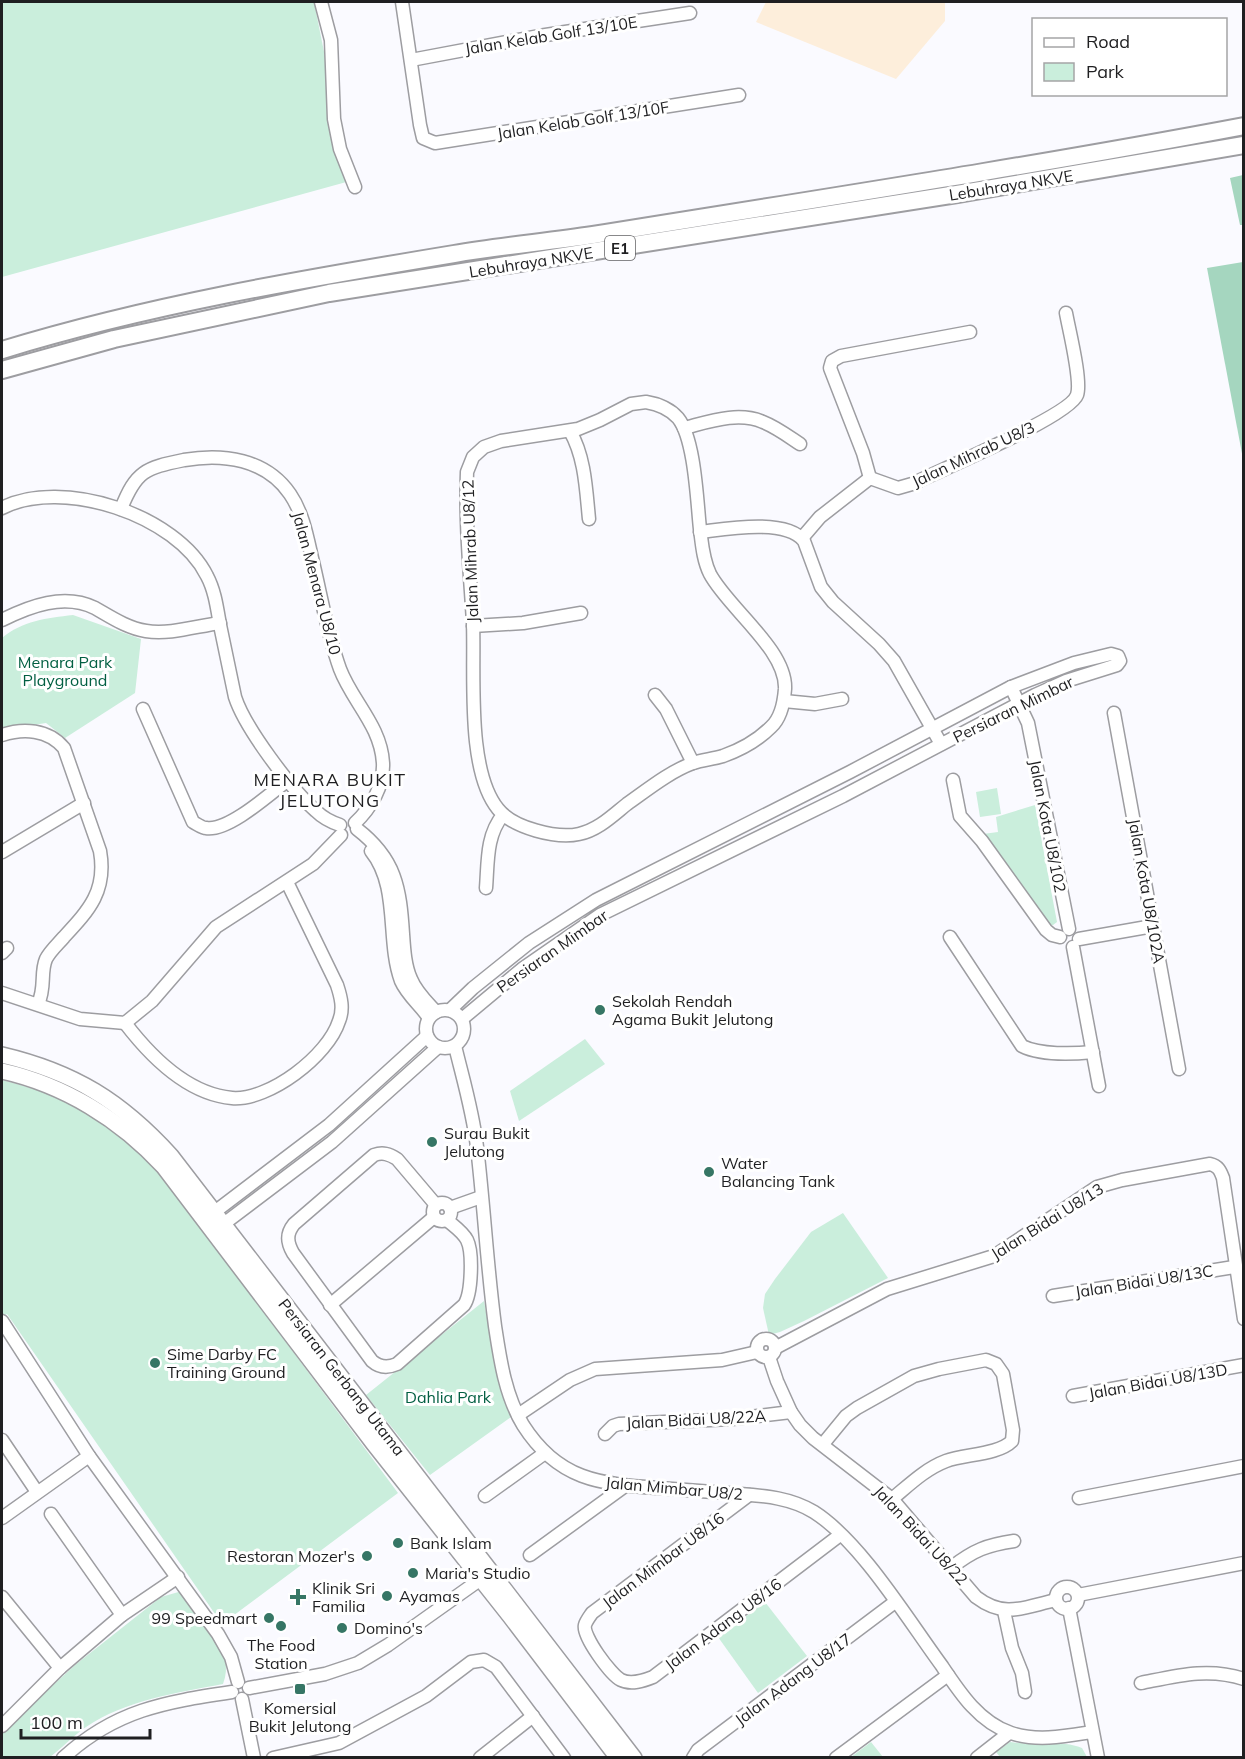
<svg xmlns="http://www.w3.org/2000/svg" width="1245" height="1759" viewBox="0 0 1245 1759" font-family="Mulish,sans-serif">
<rect width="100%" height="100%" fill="#fafaff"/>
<!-- industrial -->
<polygon fill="#fdeedb" points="766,2 945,2 945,21 896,79 756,22"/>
<!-- green -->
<g fill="#caeedc">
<polygon points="2,2 314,2 350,181 2,277"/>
<path d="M73,615L141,639L135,693L65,738L46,723L2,730V638C22,621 47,618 73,615Z"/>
<polygon points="997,788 1001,814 980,817 976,792"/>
<polygon points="1035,805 1057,922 1053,925 1049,925 983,834 998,832 996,817"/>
<polygon points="585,1039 605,1064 519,1121 510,1091"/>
<path d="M2,1080C24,1086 47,1092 68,1102C104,1118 140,1152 166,1181L398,1493L222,1624L7,1314L2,1317Z"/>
<polygon points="843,1213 888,1278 804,1321 780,1332 769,1335 763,1308 765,1294 775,1279 811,1232"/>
<polygon points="484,1301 497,1373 511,1417 430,1475 366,1395"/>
<path d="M182,1591C201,1616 237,1651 223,1684C176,1693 126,1700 86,1727C73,1736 62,1748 50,1757H2V1732L75,1665L161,1597Z"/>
<polygon points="765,1602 807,1656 758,1693 718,1637"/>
<polygon points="871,1742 883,1757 851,1757"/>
<path d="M1010,1742C1033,1746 1059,1739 1082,1748L1087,1757H1000L996,1752Z"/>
</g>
<!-- forest -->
<g fill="#a5d6bf">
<polygon points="1243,175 1243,225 1240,225 1230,178"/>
<polygon points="1243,262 1244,262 1243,459 1207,268"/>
</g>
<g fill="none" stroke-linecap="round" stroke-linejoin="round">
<!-- minor casing -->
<g stroke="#9d9da1" stroke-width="15">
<g id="minor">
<polyline points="321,2 331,40 334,119 340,149 355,187"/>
<polyline points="402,2 420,125 423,138 435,143 739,95"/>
<polyline points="411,60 539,36 690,13"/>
<path d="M646,402C658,404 670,409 678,418C695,439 697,502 700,529C702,544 703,560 710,574C728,608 787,650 785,689C784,702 781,718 771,727C758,740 740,750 723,756C713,759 702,760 693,763C669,772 647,790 627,804C612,816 598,830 579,834C557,839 513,828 498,809C466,770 475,673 473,622C470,573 465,522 467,472L473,457L484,447L501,441L578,429L600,420L631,404Z"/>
<path d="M684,428C708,422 738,411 763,422C776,427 788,436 800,444"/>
<path d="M570,431C585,457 586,489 589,519"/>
<polyline points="870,478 863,453 830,368 832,361 841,356 970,332"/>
<path d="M2,508C62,477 177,515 207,576C215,591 217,608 220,625C225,649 230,673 235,697C245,728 291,789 316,811C323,818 331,822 340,825"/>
<path d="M121,509C136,471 145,468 184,460C223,453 266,459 290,494C303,513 307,536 312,558C321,595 327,633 340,669C352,701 381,726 383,763C384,786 371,808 355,823"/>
<path d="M700,532C726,529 786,518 804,541L821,587L833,602L879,644L894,661L941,744"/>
<path d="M802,538L820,517L870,478L898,488L912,484C938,471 1070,416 1077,395C1082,381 1069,330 1066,313"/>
<path d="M2,620C30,606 64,593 95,608C111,617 127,628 146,631C169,635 197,626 220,623"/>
<polyline points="473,626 523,623 581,613"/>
<polyline points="1011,687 1028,723 1069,929"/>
<polyline points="655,695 666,709 693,763"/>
<polyline points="784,701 815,704 842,699"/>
<path d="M143,709L193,822C197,824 202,828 206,828C228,832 271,793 288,780"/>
<polyline points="1114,713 1179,1069"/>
<path d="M2,735C23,728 48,729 64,748L100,851C107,891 89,910 64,937C58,944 50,951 46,959C40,973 46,987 38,1004"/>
<polyline points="953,780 960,816 982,841 1046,930 1052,935 1060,937"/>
<path d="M357,829C396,859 400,888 403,934C404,949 405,966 411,979C416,992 427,1002 436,1012"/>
<path d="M371,851C400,887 386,940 401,981C407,995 421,1006 429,1018"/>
<polyline points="2,852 84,803"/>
<path d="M486,888C488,863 486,835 503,815"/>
<path d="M950,937L1022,1046C1040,1055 1073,1054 1093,1052"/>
<polyline points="1079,939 1153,926"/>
<polyline points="1073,947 1099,1086"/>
<polyline points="2,953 7,948"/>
<polyline points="2,993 80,1019 125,1023 152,1001 216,927 313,864 341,835"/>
<circle cx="445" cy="1029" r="19"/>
<polyline points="450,1010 473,988 529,943 596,900 850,772 1011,687 1074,663 1111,654 1118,656 1120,661 1117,665 1066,681 1035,695 843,796 600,915 522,969 462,1019"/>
<path d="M125,1023C151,1057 187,1094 232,1098C269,1101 328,1056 339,1021C344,1009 341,997 337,985L287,882"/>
<path d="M455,1046C463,1079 473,1112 477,1147C484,1206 487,1266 495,1326C500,1359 505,1395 523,1425C558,1480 599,1484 659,1488C686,1490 713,1492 740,1494C766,1496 791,1498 814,1512C861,1542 908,1620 942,1666C960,1693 979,1722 1011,1733C1037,1742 1067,1736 1092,1732"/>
<circle cx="442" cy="1212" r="9"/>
<path d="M436,1205L397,1159C389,1154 383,1152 374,1155L294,1224C286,1234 287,1242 293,1253L372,1361C380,1368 388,1368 397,1364L464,1305C472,1294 473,1252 467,1240C463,1232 454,1226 447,1220"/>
<polyline points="450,1208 481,1197"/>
<polyline points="208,1217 329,1125 427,1036"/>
<polyline points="217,1229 332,1142 438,1047"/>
<polyline points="1053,1296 1234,1267"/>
<polyline points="330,1305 434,1217"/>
<polyline points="2,1321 89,1456 218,1634 231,1657 238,1682"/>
<circle cx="766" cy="1348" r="9"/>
<path d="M775,1348L887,1289L994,1256L1097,1187L1122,1180L1210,1164C1218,1166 1220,1170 1223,1178L1244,1319"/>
<path d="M769,1357L777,1381L791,1412L800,1425L813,1438L892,1499L976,1597C1005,1619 1024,1607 1056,1600"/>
<polyline points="1073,1396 1244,1365"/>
<polyline points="518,1415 570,1380 595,1369 722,1360 757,1352"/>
<polyline points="605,1434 613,1426 619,1424 732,1419 791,1412"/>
<polyline points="2,1440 37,1492"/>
<path d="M823,1444L846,1416L857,1408L914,1376L939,1369L986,1360L996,1364L1003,1374L1013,1430L1012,1441C998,1455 965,1454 946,1461C925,1469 909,1485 892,1499"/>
<path d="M749,1495L592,1613C590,1616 586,1621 585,1625C582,1636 611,1675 621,1680C631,1685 643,1681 653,1677L840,1535"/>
<polyline points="485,1496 545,1453"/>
<polyline points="1079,1498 1244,1466"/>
<polyline points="51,1514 122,1615"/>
<polyline points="2,1518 89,1456"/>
<polyline points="530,1555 625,1486"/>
<path d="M952,1567C974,1550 987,1545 1014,1541"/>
<circle cx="1067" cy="1598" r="11"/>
<polyline points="1078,1595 1244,1563"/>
<polyline points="2,1597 60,1668"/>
<polyline points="1069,1608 1098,1758"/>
<polyline points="1004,1611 1012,1648 1022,1673 1025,1692"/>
<path d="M1141,1683C1176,1676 1208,1667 1244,1679"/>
<polyline points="249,1688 325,1674 358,1663 388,1645 488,1574"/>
<polyline points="242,1699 254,1758"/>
<polyline points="2,1726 60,1668 122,1615 178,1577"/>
<path d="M63,1758C115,1710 165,1702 232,1692"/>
<polyline points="273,1758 339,1743 426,1696 471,1662 484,1660 496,1667 564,1758"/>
<polyline points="480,1758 533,1716"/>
<polyline points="693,1758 698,1750 895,1602"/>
<polyline points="836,1758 948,1675"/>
<polyline points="977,1758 1009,1733"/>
</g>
</g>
<!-- major casing -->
<g stroke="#9d9da1" stroke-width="18">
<g id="major">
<path d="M2,1055C74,1072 121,1101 171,1156L634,1758"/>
<path d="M2,1071C64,1085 120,1119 164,1167L374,1444L510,1616L618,1758"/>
</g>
</g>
<!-- highway casing -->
<g stroke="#9d9da1" stroke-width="20">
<g id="highway">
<path d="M2,350C149,305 302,279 454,254C500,246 547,242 593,235C810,200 1027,167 1244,126"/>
<polyline points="2,370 114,339 329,293 957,194 1244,145"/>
</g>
</g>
<!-- minor -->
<use href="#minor" stroke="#fff" stroke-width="12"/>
<!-- major -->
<use href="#major" stroke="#fff" stroke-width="15"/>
<!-- highway -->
<use href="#highway" stroke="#fff" stroke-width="16"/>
</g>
<!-- markers -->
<g fill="#367665" stroke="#fff" stroke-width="2">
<circle cx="600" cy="1010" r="6"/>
<circle cx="432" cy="1142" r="6"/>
<circle cx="709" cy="1172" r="6"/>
<circle cx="155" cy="1363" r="6"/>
<circle cx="398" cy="1543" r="6"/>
<circle cx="367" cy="1556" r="6"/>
<circle cx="413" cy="1573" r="6"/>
<circle cx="387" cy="1596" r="6"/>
<path d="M295 1588h6v6h6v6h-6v6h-6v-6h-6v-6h6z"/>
<circle cx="269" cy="1618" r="6"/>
<circle cx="281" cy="1626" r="6"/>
<circle cx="342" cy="1628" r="6"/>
<rect x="294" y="1683" width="12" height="12" rx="3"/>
</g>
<g text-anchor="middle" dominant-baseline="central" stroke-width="6" stroke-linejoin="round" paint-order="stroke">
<!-- shield labels -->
<rect fill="#fff" stroke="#626264" stroke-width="1.5" x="605" y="236" width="30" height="24" rx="4.5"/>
<g font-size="15" font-weight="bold" fill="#1f1f21">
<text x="620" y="248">E1</text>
</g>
<!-- street labels -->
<g font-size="16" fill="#1f1f21" stroke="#fff">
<text transform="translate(551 35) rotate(-9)">Jalan Kelab Golf 13/10E</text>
<text transform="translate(583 120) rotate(-9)">Jalan Kelab Golf 13/10F</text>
<text transform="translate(1011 185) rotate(-9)">Lebuhraya NKVE</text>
<text transform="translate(531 262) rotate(-9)">Lebuhraya NKVE</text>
<text transform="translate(973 454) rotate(-25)">Jalan Mihrab U8/3</text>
<text transform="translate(470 551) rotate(-92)">Jalan Mihrab U8/12</text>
<text transform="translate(317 583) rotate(75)">Jalan Menara U8/10</text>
<text transform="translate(1013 709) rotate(-26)">Persiaran Mimbar</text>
<text transform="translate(1048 826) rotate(79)">Jalan Kota U8/102</text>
<text transform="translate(1147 891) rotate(80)">Jalan Kota U8/102A</text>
<text transform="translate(552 951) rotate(-35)">Persiaran Mimbar</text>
<text transform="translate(1047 1221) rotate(-32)">Jalan Bidai U8/13</text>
<text transform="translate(1144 1281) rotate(-9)">Jalan Bidai U8/13C</text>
<text transform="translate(342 1377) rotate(52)">Persiaran Gerbang Utama</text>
<text transform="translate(1158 1381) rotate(-10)">Jalan Bidai U8/13D</text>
<text transform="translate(696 1419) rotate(-3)">Jalan Bidai U8/22A</text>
<text transform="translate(674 1488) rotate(5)">Jalan Mimbar U8/2</text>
<text transform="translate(921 1535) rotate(47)">Jalan Bidai U8/22</text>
<text transform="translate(663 1560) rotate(-37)">Jalan Mimbar U8/16</text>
<text transform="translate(723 1624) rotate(-37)">Jalan Adang U8/16</text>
<text transform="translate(793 1679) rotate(-37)">Jalan Adang U8/17</text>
</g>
<!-- park labels -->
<g font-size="16" fill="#025f42" stroke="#fff">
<text x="65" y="662">Menara Park<tspan x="65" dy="18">Playground</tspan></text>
<text x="448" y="1397">Dahlia Park</text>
</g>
<!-- poi labels -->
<g font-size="16" fill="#1f1f21" stroke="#fff" text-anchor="start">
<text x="612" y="1001">Sekolah Rendah<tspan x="612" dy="18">Agama Bukit Jelutong</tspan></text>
<text x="444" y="1133">Surau Bukit<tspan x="444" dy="18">Jelutong</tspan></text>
<text x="721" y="1163">Water<tspan x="721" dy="18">Balancing Tank</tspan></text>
<text x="167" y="1354">Sime Darby FC<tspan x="167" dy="18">Training Ground</tspan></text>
<text x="410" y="1543">Bank Islam</text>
<text x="355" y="1556" text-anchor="end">Restoran Mozer's</text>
<text x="425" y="1573">Maria's Studio</text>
<text x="312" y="1588">Klinik Sri<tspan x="312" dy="18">Familia</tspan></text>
<text x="399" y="1596">Ayamas</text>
<text x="257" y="1618" text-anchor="end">99 Speedmart</text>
<text x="354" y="1628">Domino's</text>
<text x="281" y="1645" text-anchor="middle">The Food<tspan x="281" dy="18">Station</tspan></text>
<text x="300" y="1708" text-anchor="middle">Komersial<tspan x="300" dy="18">Bukit Jelutong</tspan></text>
</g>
<!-- neighbourhood labels -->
<g font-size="18" letter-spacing="1.5" fill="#1f1f21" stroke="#fff">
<text x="330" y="779">MENARA BUKIT<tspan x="330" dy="21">JELUTONG</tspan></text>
</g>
</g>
<!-- border -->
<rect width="1245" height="1759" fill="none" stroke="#1f1f21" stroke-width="6"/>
<!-- legend -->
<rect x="1032" y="18" width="195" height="78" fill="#ffffff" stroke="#a5a5a6" stroke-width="1.5"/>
<rect x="1044" y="38" width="30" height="9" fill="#ffffff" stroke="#a5a5a6" stroke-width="1.5"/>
<text x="1086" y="48" font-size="18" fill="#1f1f21">Road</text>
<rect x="1044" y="63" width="30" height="18" fill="#caeedc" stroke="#a5a5a6" stroke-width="1.5"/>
<text x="1086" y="78" font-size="18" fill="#1f1f21">Park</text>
<!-- scale -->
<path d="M21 1729v9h129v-9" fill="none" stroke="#1f1f21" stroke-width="3"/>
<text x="30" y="1729" font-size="18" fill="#1f1f21" stroke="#ffffff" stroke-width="4.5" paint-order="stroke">100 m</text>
</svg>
